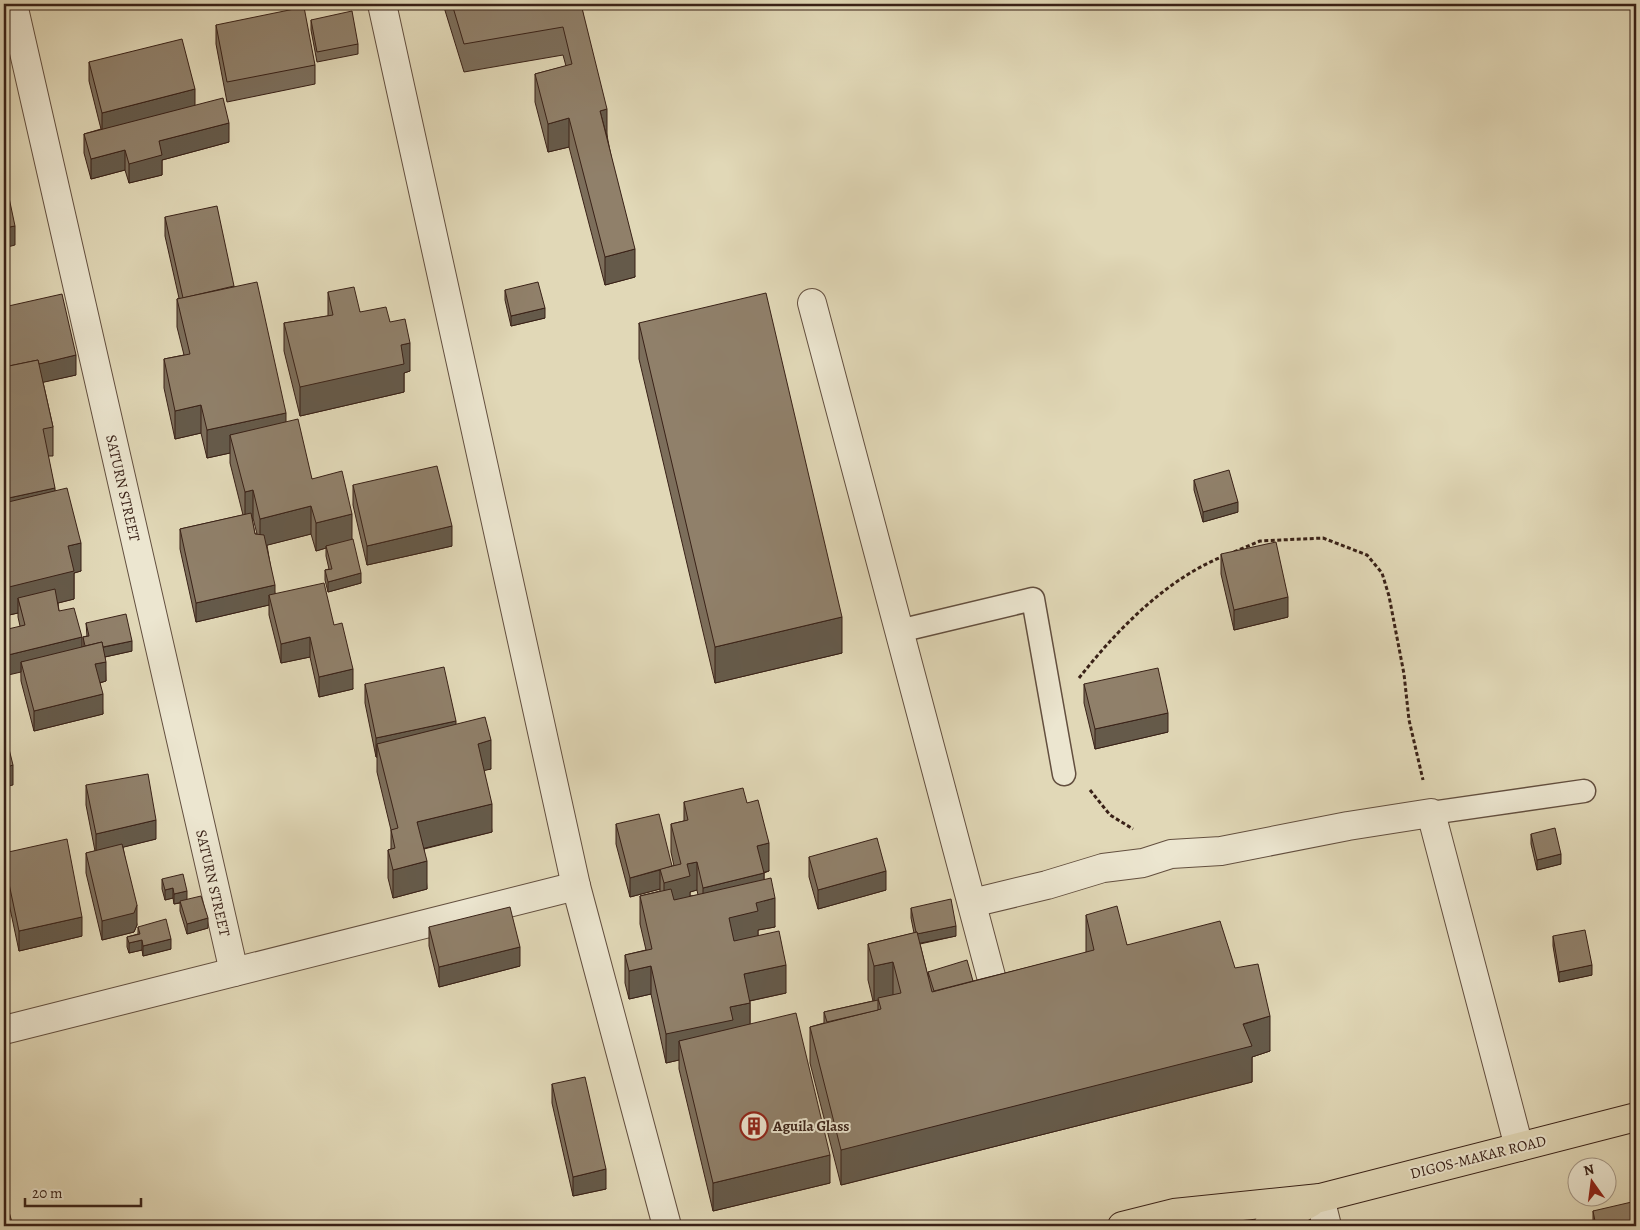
<svg xmlns="http://www.w3.org/2000/svg" width="1640" height="1230" viewBox="0 0 1640 1230" font-family="Alegreya,serif">
<rect width="100%" height="100%" fill="#e1d8b7"/>
<filter id="stains"><feTurbulence type="fractalNoise" baseFrequency=".004" numOctaves="4"/><feColorMatrix values="0 0 0 0 .2 0 0 0 0 .09 0 0 0 0 .02 0 0 0 .5 -.17"/></filter>
<radialGradient id="worn" r=".72"><stop offset=".6" stop-color="#630" stop-opacity="0"/><stop offset="1" stop-color="#630" stop-opacity=".3"/></radialGradient>
<g fill="none" stroke-linecap="round" stroke-linejoin="round">
<!-- service casing -->
<g stroke="#634f3f" stroke-width="25">
<g id="service">
<polyline points="899,631 1033,599 1064,774"/>
<polyline points="1431,813 1584,791"/>
</g>
</g>
<!-- minor casing -->
<g stroke="#634f3f" stroke-width="30">
<g id="minor">
<polyline points="13,4 234,972"/>
<polyline points="382,4 576,886 667,1226"/>
<polyline points="812,303 1000,1010"/>
<polyline points="972,903 1047,885 1103,868 1143,863 1171,854 1221,851 1348,826 1431,813 1519,1147"/>
<polyline points="4,1030 576,886"/>
<polyline points="1320,1198 1327,1226"/>
</g>
</g>
<!-- primary casing -->
<g stroke="#392117" stroke-width="30">
<g id="primary">
<polyline points="1122,1226 1174,1213 1320,1198 1636,1117"/>
<polyline points="1268,1226 1310,1203"/>
</g>
</g>
<!-- path -->
<g stroke="#392117" stroke-width="3" stroke-dasharray="4 2.5" stroke-linecap="butt">
<polyline points="1234,552 1260,541 1323,538 1367,555 1382,573 1389,596 1404,674 1409,720 1423,780"/>
<path d="M1079,678C1117,630 1166,579 1224,556"/>
<polyline points="1090,790 1110,815 1133,829"/>
</g>
<!-- service -->
<use href="#service" stroke="#ece6d0" stroke-width="22"/>
<!-- minor -->
<use href="#minor" stroke="#ece6d0" stroke-width="28"/>
<!-- primary -->
<use href="#primary" stroke="#e1d8b7" stroke-width="28"/>
</g>
<!-- wall -->
<g fill="#7c6e5b" stroke="#392117" fill-rule="evenodd">
<polygon points="443,4 581,4 635,277 605,285 569,147 548,152 535,102 535,74 566,66 563,55 464,72"/>
<polygon points="311,20 358,44 358,54 317,62 311,30"/>
<polygon points="216,25 315,65 315,84 227,102 216,44"/>
<polygon points="89,62 195,105 229,142 162,160 162,175 129,183 125,170 91,179 84,153 84,134 101,129 89,81"/>
<path d="M165,217L234,286L286,422L312,479L352,539L361,583L328,592L325,580V570L329,569L326,556V548L316,551L311,534L267,545L275,594L334,625L353,689L319,697L310,657L281,663L269,615V605L196,622L180,549V529L243,515L230,463V453L207,458L201,433L175,439L164,388V359L184,355L177,327V299L179,298L165,236ZM253,518L257,534H255L252,519Z"/>
<polygon points="505,290 545,318 511,326 505,300"/>
<polygon points="328,292 360,312 390,322 410,371 404,373 404,392 300,416 284,351 284,323 328,316"/>
<polygon points="4,307 76,375 43,382 53,427 53,456 48,456 55,491 81,571 74,573 74,599 58,603 59,611 82,647 83,647 83,637 87,636 86,623 132,651 105,657 106,681 100,683 103,714 34,731 21,681 20,626 18,617 18,613 9,615 6,605 4,606"/>
<polygon points="639,323 842,653 715,683 639,359"/>
<polygon points="1194,480 1238,512 1203,522 1194,490"/>
<polygon points="353,485 452,546 367,565 353,505"/>
<polygon points="1221,554 1288,617 1234,630 1221,574"/>
<polygon points="365,684 456,725 491,769 484,770 492,832 424,849 427,889 393,898 388,878 388,850 391,849 391,830 377,772 377,757 376,757 365,703"/>
<polygon points="1084,684 1168,732 1095,749 1084,703"/>
<polygon points="86,785 156,839 123,847 137,925 134,932 102,940 86,873 86,853 95,851 86,805"/>
<path d="M684,802L747,803L769,871L764,873V880L775,927L758,930V936L786,993L750,1001V1024L830,1183L713,1211L679,1069V1060L666,1063L651,994L629,999L625,983V955L646,950L640,924V896L660,891V889L630,897L616,844V824L672,866H674L671,852V824L684,821ZM697,890L698,895L690,896V892Z"/>
<polygon points="1531,834 1561,864 1537,870 1531,844"/>
<polygon points="4,853 82,936 19,951 4,880"/>
<polygon points="809,857 886,890 818,909 809,877"/>
<polygon points="162,879 187,900 208,928 187,934 180,911 180,903 174,904 173,898 165,900 162,889"/>
<polygon points="911,908 956,936 920,944 928,977 928,972 973,981 1086,953 1086,915 1127,945 1235,968 1270,1051 1252,1057 1252,1082 841,1185 810,1063 810,1027 824,1023 824,1012 873,1001 868,980 868,944 914,933 911,918"/>
<polygon points="138,927 171,949 143,956 142,950 129,953 127,947 127,937 138,934"/>
<polygon points="429,927 520,966 439,987 429,946"/>
<polygon points="1553,936 1592,975 1559,982 1553,946"/>
<polygon points="552,1084 606,1189 573,1196 552,1103"/>
<polygon points="1593,1211 1636,1226 1593,1226"/>
</g>
<!-- shaded-wall -->
<g fill="#655a4a" stroke="#392117">
<polygon points="195,89 195,109 102,132 102,113"/>
<polygon points="607,109 607,137 600,111"/>
<polygon points="569,118 569,147 548,152 548,124"/>
<polygon points="229,123 229,142 162,160 162,175 129,183 129,164 159,141"/>
<polygon points="125,150 125,170 91,179 91,159"/>
<polygon points="15,226 15,245 4,248 4,228"/>
<polygon points="635,249 635,277 605,285 605,257"/>
<polygon points="545,308 545,318 511,326 511,316"/>
<polygon points="410,343 410,371 404,373 404,392 300,416 300,387 401,345"/>
<polygon points="76,355 76,375 4,391 4,372"/>
<polygon points="201,405 201,433 175,439 175,411"/>
<polygon points="286,413 286,441 230,435 230,453 207,458 207,430"/>
<polygon points="55,488 55,516 4,527 4,499"/>
<polygon points="253,490 253,518 245,521 245,492"/>
<polygon points="1238,502 1238,512 1203,522 1203,512"/>
<polygon points="311,506 311,534 260,547 260,519"/>
<polygon points="352,514 352,542 326,546 326,548 316,551 316,523"/>
<polygon points="452,526 452,546 367,565 367,546"/>
<polygon points="81,543 81,571 74,573 74,599 22,612 18,598 18,613 9,615 9,587 68,546"/>
<polygon points="361,573 361,583 328,592 328,582"/>
<polygon points="6,577 6,605 4,606 4,578"/>
<polygon points="275,585 275,604 269,595 269,605 196,622 196,603"/>
<polygon points="1288,597 1288,617 1234,630 1234,610"/>
<polygon points="842,617 842,653 715,683 715,647"/>
<polygon points="82,637 82,657 21,662 21,672 4,676 4,656"/>
<polygon points="310,637 310,657 281,663 281,644"/>
<polygon points="132,641 132,651 86,661 86,651"/>
<polygon points="106,662 106,681 95,684 95,664"/>
<polygon points="353,669 353,689 319,697 319,677"/>
<polygon points="103,694 103,714 34,731 34,711"/>
<polygon points="1168,713 1168,732 1095,749 1095,729"/>
<polygon points="456,721 456,740 377,744 377,757 376,757 376,738"/>
<polygon points="491,740 491,769 478,772 478,744"/>
<polygon points="13,765 13,785 4,787 4,768"/>
<polygon points="492,804 492,832 417,850 417,822"/>
<polygon points="156,820 156,839 96,854 96,834"/>
<polygon points="769,843 769,871 757,874 757,846"/>
<polygon points="1561,854 1561,864 1537,870 1537,860"/>
<polygon points="427,861 427,889 393,898 393,870"/>
<polygon points="697,862 697,890 690,892 690,904 664,912 664,883 687,864"/>
<polygon points="660,870 660,889 630,897 630,878"/>
<polygon points="886,871 886,890 818,909 818,890"/>
<polygon points="764,873 764,901 775,898 775,927 758,930 758,940 729,946 703,916 703,888"/>
<polygon points="173,888 173,898 165,900 165,890"/>
<polygon points="187,891 187,901 174,904 174,894"/>
<polygon points="137,905 137,925 134,932 102,940 102,921"/>
<polygon points="82,917 82,936 19,951 19,931"/>
<polygon points="208,918 208,928 187,934 187,924"/>
<polygon points="956,926 956,936 916,944 916,934"/>
<polygon points="171,939 171,949 143,956 143,946"/>
<polygon points="142,940 142,950 129,953 129,943"/>
<polygon points="520,947 520,966 439,987 439,967"/>
<polygon points="893,962 893,998 874,1002 874,966"/>
<polygon points="786,965 786,993 744,1002 744,974"/>
<polygon points="1592,965 1592,975 1559,982 1559,972"/>
<polygon points="651,966 651,994 629,999 629,971"/>
<polygon points="750,1003 750,1031 679,1041 679,1060 666,1063 666,1034 730,1007"/>
<polygon points="1270,1016 1270,1051 1252,1057 1252,1082 841,1185 841,1150"/>
<polygon points="830,1155 830,1183 713,1211 713,1183"/>
<polygon points="606,1169 606,1189 573,1196 573,1177"/>
</g>
<!-- building -->
<g fill="#90806a" stroke="#392117">
<polygon points="452,4 581,4 607,109 600,111 635,249 605,257 569,118 548,124 535,74 572,64 563,27 464,44"/>
<polygon points="304,7 315,65 227,82 216,25"/>
<polygon points="352,11 358,44 317,52 311,20"/>
<polygon points="182,39 195,89 102,113 89,62"/>
<polygon points="223,98 229,123 159,141 162,155 129,164 125,150 91,159 84,134"/>
<polygon points="4,174 15,226 4,228"/>
<polygon points="217,206 234,286 183,298 165,217"/>
<polygon points="257,282 286,413 207,430 201,405 175,411 164,359 190,354 177,299"/>
<polygon points="538,282 545,308 511,316 505,290"/>
<polygon points="354,287 360,312 386,307 390,322 405,319 410,343 401,345 404,364 300,387 284,323 333,315 328,292"/>
<polygon points="766,293 842,617 715,647 639,323"/>
<polygon points="62,294 76,355 39,364 38,360 4,367 4,307"/>
<polygon points="38,360 53,427 43,429 55,488 4,499 4,367"/>
<polygon points="298,419 312,479 342,471 352,514 316,523 311,506 260,519 253,490 245,492 230,435"/>
<polygon points="437,466 452,526 367,546 353,485"/>
<polygon points="1229,470 1238,502 1203,512 1194,480"/>
<polygon points="67,488 81,543 68,546 74,571 9,587 6,577 4,578 4,503"/>
<polygon points="251,513 255,534 264,535 275,585 196,603 180,529"/>
<polygon points="353,539 361,573 328,582 325,570 332,569 326,546"/>
<polygon points="1276,542 1288,597 1234,610 1221,554"/>
<polygon points="324,583 334,625 342,623 353,669 319,677 310,637 281,644 269,595"/>
<polygon points="55,589 59,611 74,608 82,637 4,656 4,630 25,625 18,598"/>
<polygon points="126,614 132,641 103,647 102,642 85,646 83,637 89,636 86,623"/>
<polygon points="102,642 106,662 95,664 103,694 34,711 21,662"/>
<polygon points="444,667 456,721 376,738 365,684"/>
<polygon points="1158,668 1168,713 1095,729 1084,684"/>
<polygon points="485,717 491,740 478,744 492,804 417,822 427,861 393,870 388,850 395,848 391,830 398,828 377,744"/>
<polygon points="4,729 13,765 4,768"/>
<polygon points="148,774 156,820 96,834 86,785"/>
<polygon points="743,788 747,803 758,800 769,843 757,846 764,873 703,888 697,862 687,864 690,876 664,883 660,869 681,864 671,824 688,820 684,802"/>
<polygon points="659,814 672,866 630,878 616,824"/>
<polygon points="1555,828 1561,854 1537,860 1531,834"/>
<polygon points="877,838 886,871 818,890 809,857"/>
<polygon points="67,839 82,917 19,931 4,860 4,853"/>
<polygon points="122,844 137,905 134,913 102,921 86,853"/>
<polygon points="183,874 187,891 174,894 173,888 165,890 162,879"/>
<polygon points="771,878 775,898 756,903 758,911 729,918 734,941 779,931 786,965 744,974 750,1003 730,1007 733,1020 666,1034 651,966 629,971 625,955 652,949 640,896 671,889 674,900"/>
<polygon points="201,896 208,918 187,924 180,901"/>
<polygon points="951,899 956,926 917,934 917,932 916,932 911,908"/>
<polygon points="1117,906 1127,945 1220,921 1235,968 1258,964 1270,1016 1243,1024 1252,1046 841,1150 810,1027 881,1009 878,998 901,993 893,962 874,966 868,944 917,932 932,992 1094,950 1086,915"/>
<polygon points="510,907 520,947 439,967 429,927"/>
<polygon points="166,919 171,939 143,946 142,940 129,943 127,937 140,934 138,927"/>
<polygon points="1585,930 1592,965 1559,972 1553,936"/>
<polygon points="967,960 973,981 934,991 928,972"/>
<polygon points="878,1000 878,1010 827,1022 824,1012"/>
<polygon points="796,1013 830,1155 713,1183 679,1041"/>
<polygon points="585,1077 606,1169 573,1177 552,1084"/>
<polygon points="4,1194 13,1226 4,1226"/>
<polygon points="1636,1201 1636,1226 1596,1226 1593,1211"/>
<polygon points="578,1223 579,1226 566,1226"/>
</g>
<!-- icons -->
<defs>
<g id="building-ring" transform="scale(1.4375)"><circle r="9.5" fill="#ece6d0" stroke="#8f2418" stroke-width="1.5"/><path d="M-4-6H4V6H1V3H-1V6H-4ZM-2.5-4.3h1.7v1.8h-1.7ZM.8-4.3h1.7v1.8H.8ZM-2.5-1h1.7V.8h-1.7ZM.8-1h1.7V.8H.8Z" fill="#8f2418"/></g>
</defs>
<g fill-rule="evenodd">
<use href="#building-ring" x="754" y="1126"/>
</g>
<g text-anchor="middle" dominant-baseline="central" stroke-width="4" stroke-linejoin="round" paint-order="stroke">
<!-- street labels -->
<g font-size="15" fill="#392117" stroke="#ece6d0">
<text transform="translate(123 488) rotate(77)">SATURN STREET</text>
<text transform="translate(213 883) rotate(77)">SATURN STREET</text>
<text transform="translate(1478 1157) rotate(-14)">DIGOS-MAKAR ROAD</text>
</g>
<!-- poi labels -->
<g font-size="15" font-weight="bold" fill="#392117" stroke="#ece6d0" text-anchor="start">
<text x="773" y="1126">Aguila Glass</text>
</g>
</g>
<!-- margin -->
<rect width="1640" height="1230" fill="none" stroke="#e1d8b7" stroke-width="20"/>
<rect x="5" y="5" width="1630" height="1220" fill="none" stroke="#392117" stroke-width="2.5"/>
<rect x="10" y="10" width="1620" height="1210" fill="none" stroke="#392117"/>
<!-- north arrow -->
<g transform="translate(1592 1182) rotate(346)"><circle r="24" fill="#ece6d0" stroke="#a49786"/>
<path d="M0-4L9 19L0 12L-9 19Z" fill="#8f2418"/>
<text y="-8" font-size="14" font-weight="bold" text-anchor="middle" fill="#392117">N</text>
</g>
<!-- scale -->
<path d="M25 1198v8h116v-8" fill="none" stroke="#392117" stroke-width="2.5"/>
<text x="32" y="1198" font-size="15" fill="#392117" stroke="#ece6d0" stroke-width="4" paint-order="stroke">20 m</text>
<rect width="100%" height="100%" filter="url(#stains)"/>
<rect width="100%" height="100%" fill="url(#worn)"/>
</svg>
